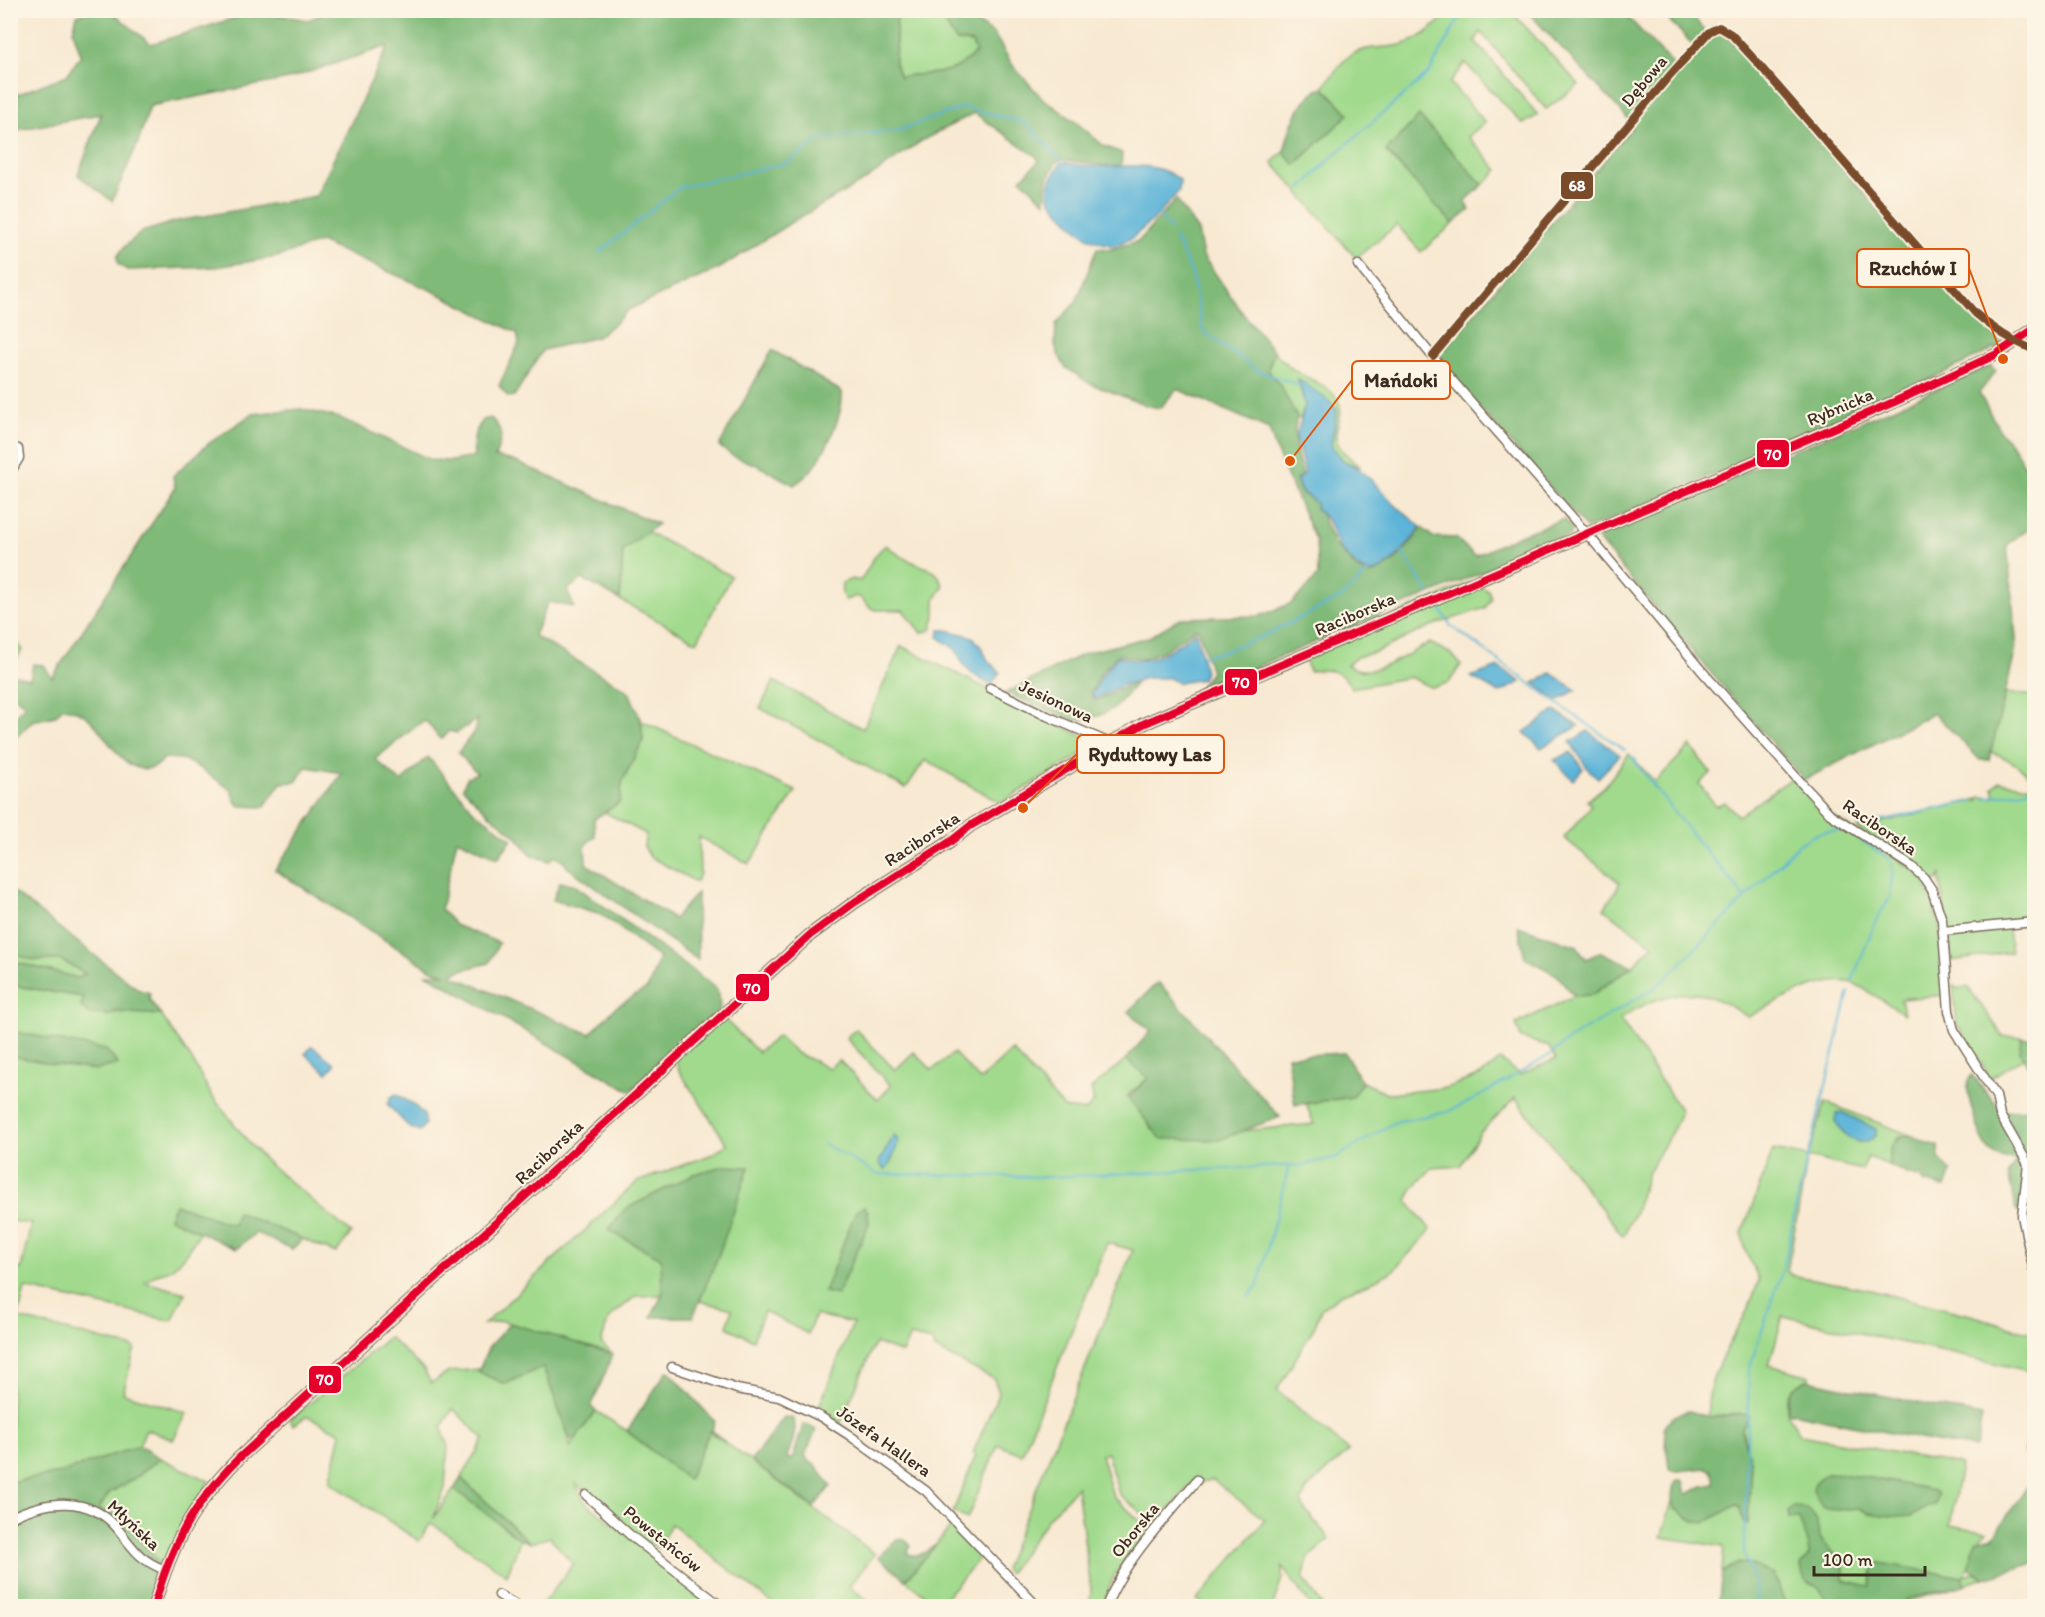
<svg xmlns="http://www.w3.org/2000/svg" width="2045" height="1617" viewBox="0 0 2045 1617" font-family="Itim,sans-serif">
<rect width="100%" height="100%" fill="#fcf5e5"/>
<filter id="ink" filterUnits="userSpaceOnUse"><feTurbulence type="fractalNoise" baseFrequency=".0167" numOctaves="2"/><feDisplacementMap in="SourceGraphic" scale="12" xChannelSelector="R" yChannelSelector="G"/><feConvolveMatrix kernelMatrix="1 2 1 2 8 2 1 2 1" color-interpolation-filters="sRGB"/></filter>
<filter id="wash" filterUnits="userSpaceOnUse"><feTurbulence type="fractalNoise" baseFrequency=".008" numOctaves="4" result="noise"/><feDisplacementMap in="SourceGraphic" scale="24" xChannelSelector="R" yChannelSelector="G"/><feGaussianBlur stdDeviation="1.35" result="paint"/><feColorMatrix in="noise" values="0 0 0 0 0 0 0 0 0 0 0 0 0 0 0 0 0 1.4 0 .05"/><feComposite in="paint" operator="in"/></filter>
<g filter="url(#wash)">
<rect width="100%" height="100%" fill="#f8e9d2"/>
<!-- green -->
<g fill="#a1da8d" stroke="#6e8256" stroke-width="1.5">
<path d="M897,11H956L943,20L972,43L976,52C969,58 961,66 952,69C935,76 917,73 900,77L895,64Z"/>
<path d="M1450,11H1511L1579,85L1546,109L1481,32L1475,41L1538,115L1523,124L1465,63L1450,83L1485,122L1468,137L1498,170L1483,185L1419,116L1386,152L1453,224L1421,252L1397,225L1356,258L1272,162L1284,152L1295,165L1349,114L1323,87C1331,78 1338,65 1347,58C1362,45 1383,49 1401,45C1422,40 1436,25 1450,11Z"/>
<path d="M1274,351C1280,358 1287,365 1294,370C1309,380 1331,385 1339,403C1344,415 1336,423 1336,435C1335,448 1352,460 1361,467L1344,461L1331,446L1337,410L1298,380L1305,405L1300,419L1297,417L1268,370Z"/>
<polygon points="647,532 731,576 697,642 620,600 623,550"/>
<path d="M886,545C895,553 904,559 915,563C929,569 940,571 943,587L935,599V616L931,630L921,633L903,610H875L869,607L861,598L857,596L845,600C841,593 841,590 842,583L852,579L860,581C869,569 874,553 886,545Z"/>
<path d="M1469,583L1488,590L1491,598L1485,608L1431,626L1376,652L1357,657L1347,665C1373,682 1405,654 1430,643L1452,654L1461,665L1449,682L1432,688L1410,677L1352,688C1341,669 1330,669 1309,671L1304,654Z"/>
<polygon points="11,630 22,650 11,669 10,669"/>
<polygon points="901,646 1090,740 1087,751 1001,803 925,760 906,788 760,708 774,681 863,729"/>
<path d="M2006,693L2034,696V923L2008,927L2011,952L1952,961L1940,879L1942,874L1933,885L1857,828L1978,799V802L1980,797H1995L1993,788L1999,781L2030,786L2032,779C2023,767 2004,756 1990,752Z"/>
<polygon points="641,721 796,791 749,864 699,837 700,874 696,882 650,857 644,846 646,834 604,812 620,802 622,782 643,740"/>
<path d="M1690,746L1711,773L1699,784L1716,806L1725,802L1738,816L1795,776L1830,814L1924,878L1934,906L1941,935L1944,995L1901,999L1904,1014C1892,1007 1864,987 1852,983C1821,975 1776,1003 1748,1017C1739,1012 1730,1005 1720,1001C1685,984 1650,999 1620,1019L1681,1111L1675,1126L1647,1175L1635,1212L1623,1236L1515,1098L1480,1133L1460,1166L1432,1168L1413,1188L1407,1201L1431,1230L1393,1271L1366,1285L1343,1293L1321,1309L1315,1326L1277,1390L1349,1451L1307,1489L1301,1502L1305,1510L1330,1539L1308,1558L1303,1579L1323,1606H1311L1282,1567V1578L1273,1606H1207L1197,1600L1265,1520L1213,1480L1201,1482L1196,1478L1156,1525L1119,1494L1107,1453L1101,1455L1113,1496L1150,1530L1115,1574L1102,1606H1090L1091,1589L1077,1487L1049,1517L1008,1574L1004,1569L1133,1250L1107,1243L1022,1454L998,1445L967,1519L953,1512L976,1455L973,1453L999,1392L994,1379L935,1349L932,1341L910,1336L902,1353L875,1343L840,1424L818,1409L853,1323L815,1315L808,1334L764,1311L753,1340L727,1327L732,1309L700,1301L690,1294L636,1296L609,1318L601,1343L613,1354L502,1321L484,1324L637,1182L713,1154L727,1144L679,1071L675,1057L721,1016L758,1052L778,1036L796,1053L829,1068L839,1060L878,1100L891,1086L846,1038L856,1029L895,1070L914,1052L932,1070L954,1053L980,1080L1012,1050L1064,1108L1086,1111L1094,1102L1091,1089L1126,1059L1148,1078L1127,1096L1161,1139L1314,1124L1306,1104L1351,1097L1362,1082L1387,1094L1446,1088L1481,1075L1500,1060L1520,1075L1556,1059L1548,1046L1521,1038L1516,1024L1574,996L1592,995L1632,966L1653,945L1604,909L1620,883L1564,838L1590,808L1591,804L1587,801L1605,786L1629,754L1655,782Z"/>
<polygon points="11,953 34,960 61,960 86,974 78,978 11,961"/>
<polygon points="10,985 83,997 109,1015 117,1012 161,1015 192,1060 212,1096 250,1144 270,1165 351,1233 336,1253 237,1212 234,1226 175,1204 200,1232 183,1258 170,1270 157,1274 145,1282 185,1293 172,1321 25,1288 18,1318 135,1348 123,1393 187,1413 173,1440 146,1429 139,1446 57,1474 11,1482 11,1269 21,1269 31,1224 11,1221"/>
<polygon points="1953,986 1958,989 1968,987 2003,1036 2023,1037 2020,1052 2023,1058 1990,1078 1957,1024"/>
<path d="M1825,1102L1910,1135L1897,1138L1889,1156V1165L1868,1157L1862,1170L1808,1157L1787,1271L1791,1275L1866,1289L1974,1316L2034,1334V1372L1783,1316L1769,1365L1810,1376L1808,1380C1793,1383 1783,1398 1788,1414C1791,1421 1797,1429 1801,1435L1961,1465L1950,1525L1987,1532C1969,1547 1975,1558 1964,1576L1975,1573L1985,1578L1910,1601L1883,1606H1786L1774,1574C1747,1566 1747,1554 1722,1573L1724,1547L1661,1537L1672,1502L1674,1509L1736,1505L1741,1510L1751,1468L1742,1427L1732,1414L1708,1417C1705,1376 1730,1345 1747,1311C1752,1301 1755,1290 1759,1280L1744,1247L1742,1233L1773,1150L1808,1157Z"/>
<polygon points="389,1337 424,1370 431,1383 449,1372 480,1369 505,1384 543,1367 569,1437 570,1447 596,1411 627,1431 710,1431 875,1554 849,1586 874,1606 776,1606 671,1524 658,1548 638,1539 574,1482 585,1502 708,1598 700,1606 541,1606 573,1564 550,1537 530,1543 461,1478 484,1439 453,1409 441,1427 448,1444 445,1488 433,1519 454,1489 520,1539 520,1541 507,1575 431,1523 419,1541 330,1482 341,1433 307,1416 293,1425 290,1420"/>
<polygon points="160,1458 209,1481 165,1570 123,1519 99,1509 109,1493 132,1480"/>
<polygon points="953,1524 983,1554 938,1606 906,1580"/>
</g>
<!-- forest -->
<g fill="#80ba78" stroke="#5e724b" stroke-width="1.5">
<path d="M331,10L897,11L895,64L900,77C917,73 935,76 952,69C961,66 968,58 976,53L972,43L956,41L943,20L956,11L960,10L994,34L1013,66L1041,97L1077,123L1104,146L1122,153L1121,168L1060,159C1048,170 1045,186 1045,202L1021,179L1039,161L1036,156L974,113L923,140L864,181L795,220L720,268L628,310L614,324L597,337L543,350L514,396L508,397L499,386L519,343L517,333L431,290L320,242L277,257L216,267L127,270L118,264L117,257L124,247L142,232L177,221L316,196L388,46L288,79L150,106L138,143L112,201L78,175L101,114L11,131V97L67,75L81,55L73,31L77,15L94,11H111L151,44L241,16L281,15L308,20Z"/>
<polygon points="1526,10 1622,11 1679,71 1698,50 1660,11 1687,11 1710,35 1716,32 1726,34 1931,271 1991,333 2004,344 1893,397 1587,529 1436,359 1634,125"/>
<path d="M1323,87L1349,114L1295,165L1284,152C1289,128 1299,97 1323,87Z"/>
<polygon points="1419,116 1483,185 1464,202 1470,210 1453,224 1386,151"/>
<path d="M1176,199L1198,231L1203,256L1241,311L1274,351L1268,370L1280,385L1297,417C1292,437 1296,456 1303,475L1296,479L1300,492L1316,503L1334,543L1356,568L1367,575C1394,567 1406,550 1422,528L1433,537L1456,538L1475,556L1522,534L1564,519L1572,529L1571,535L1196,692L1211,672L1198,629H1195L1163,651L1143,659L1118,654L1101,673L1091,693L1093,699L1095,701L1137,682L1115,708L1098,716L1075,721L1006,693L1085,653L1149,637L1181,618L1260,616L1292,603L1318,576L1316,542L1276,450L1269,429L1177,389L1160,408L1145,405L1089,383L1065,367L1058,354L1055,345L1056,324L1076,302L1097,248L1111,249L1139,241Z"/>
<path d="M772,350L842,392C844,414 824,457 808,474C804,478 798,482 794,485L757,465L733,456L719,446Z"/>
<polygon points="1991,366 1996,371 1979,393 2000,431 2014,448 2034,481 2034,524 2007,545 2016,639 2015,653 1989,760 1980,760 1934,713 1804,780 1666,621 1595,536"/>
<path d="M301,409L340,418L431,460L452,461L474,457C472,441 474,432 483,420L491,418C506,433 501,439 495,457L514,461L658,524L623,550L620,600L583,579L567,590L574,607L548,602L534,636L624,688L630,694L641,721L643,740L622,782L620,802L594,819L595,836L585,845L586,864L674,919L697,893L698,960L567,867L564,861L554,856L550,861L532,855L515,835L490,815L463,788L467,777L477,773L458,753L476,729L477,719L457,733L449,731L443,738H439L427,722L423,721L375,759L401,782L428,757L474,811L512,839L498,858L457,839L441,909L455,925L499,943L489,963L461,970L451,975L590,1034L616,1007L648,988L659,958L601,914L553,900L560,882L573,884L715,987L719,995L720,1009L630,1091L426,974H446L432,970L275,870L342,773L306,767L296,782L281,783L264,807L240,806L235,801L231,790L201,769L183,759L164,758C161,763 159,765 154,767C127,778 109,740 94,724C86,714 74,709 62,708L55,716L32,721L11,743V720L25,705L11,693V674L30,679L33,664L44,665L52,678L175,488L173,476L208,444L252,414Z"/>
<polygon points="11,890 139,990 150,993 149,999 161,1015 117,1012 109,1015 90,1014 81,1007 83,997 11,985 11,961 78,978 86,974 61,960 33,960 11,953"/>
<polygon points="1518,926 1577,946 1586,959 1601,952 1632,966 1592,995 1574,996 1557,975 1525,958"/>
<polygon points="1158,982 1280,1117 1219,1140 1161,1139 1128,1098 1148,1078 1126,1059 1151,1031 1128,1012"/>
<polygon points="11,1031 106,1050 118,1064 97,1070 63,1066 11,1056"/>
<polygon points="2022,1038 2034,1038 2034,1077 2020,1052"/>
<polygon points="1344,1053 1362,1082 1352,1097 1295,1105 1287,1056"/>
<path d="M1972,1075L2002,1112L2034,1108V1258L2026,1217L2016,1210L2008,1174L2017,1160C2008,1158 1997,1158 1990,1151C1981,1142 1966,1096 1968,1083C1968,1080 1970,1078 1972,1075Z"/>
<path d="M1910,1135L1927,1143L1938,1146L1939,1158L1951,1172L1945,1187L1924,1182L1922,1178L1908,1174L1889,1165C1888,1146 1892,1139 1910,1135Z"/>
<polygon points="724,1166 749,1167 719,1254 693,1317 651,1317 662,1295 661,1258 608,1230 625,1209 694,1174"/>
<polygon points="175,1204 233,1225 237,1212 303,1239 292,1249 256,1233 236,1249 169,1218"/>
<polygon points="864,1206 868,1212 869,1224 837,1295 824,1292 855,1213"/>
<polygon points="510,1323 613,1354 591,1407 596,1411 574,1441 569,1437 543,1367 505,1384 478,1372 489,1347"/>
<polygon points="667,1371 670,1372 715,1422 712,1430 725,1442 710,1431 688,1480 627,1431"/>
<path d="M1808,1380L1982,1416L1976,1448L1935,1442L1788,1412C1786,1396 1791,1384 1808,1380Z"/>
<polygon points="2034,1407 2034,1477 2024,1454"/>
<path d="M1689,1411C1697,1413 1705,1417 1714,1417C1726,1418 1738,1410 1749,1416L1741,1430L1751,1463L1748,1524H1744L1739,1506L1736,1505L1705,1523L1694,1521L1674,1508C1671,1501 1671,1485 1678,1480H1682L1684,1483L1685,1491L1688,1494L1700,1487L1714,1484C1715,1477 1714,1471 1707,1468L1677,1471L1669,1469L1664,1426C1670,1417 1678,1413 1689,1411Z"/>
<polygon points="784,1417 794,1419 795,1428 793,1440 787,1457 790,1460 794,1455 803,1425 810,1425 816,1430 805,1455 808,1460 815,1465 831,1486 814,1507 751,1461"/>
<polygon points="139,1446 160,1458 132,1480 109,1493 99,1509 123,1519 165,1570 154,1606 11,1606 10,1482 57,1474"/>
<path d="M1830,1473L1865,1477L1934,1490L1938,1495L1935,1505L1927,1506L1911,1516L1899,1517L1868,1513L1859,1508L1839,1510L1826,1509L1822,1507L1812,1490C1815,1480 1820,1476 1830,1473Z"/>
<polygon points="2034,1477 2034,1563 1985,1578 1968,1568 1976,1541 1993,1537"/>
<polygon points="461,1478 530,1543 520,1539 454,1489"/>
<path d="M1793,1507C1799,1507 1806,1507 1811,1512C1818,1519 1817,1531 1821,1539C1831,1558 1846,1553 1844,1579C1851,1583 1862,1584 1870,1586L1875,1562L1963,1577L1964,1585L1906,1599L1907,1606H1830L1819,1588L1807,1582L1800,1566L1809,1555L1808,1545L1799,1519L1789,1518L1788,1512Z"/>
<path d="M897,1539C904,1539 906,1540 911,1545L907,1553C918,1560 926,1551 936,1545L906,1580L878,1557Z"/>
<path d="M1739,1562C1745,1562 1768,1571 1774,1574L1786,1606H1718L1722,1573Z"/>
</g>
<!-- water -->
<g fill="#5bb4d8" stroke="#4b6f7b" stroke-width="1.5">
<path d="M1062,162C1071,163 1081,166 1090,166C1123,169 1152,158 1180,180L1179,191L1156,217L1132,238L1114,246C1106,244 1098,242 1091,239C1081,234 1052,207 1049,196C1046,186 1055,170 1062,162Z"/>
<path d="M1298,379L1329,401L1337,410L1331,446L1344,461L1358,468L1370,478L1394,504L1421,527C1411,540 1387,574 1369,572C1361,572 1355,564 1350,559C1345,553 1339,548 1336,540C1330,528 1329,517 1316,510V503L1301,491L1297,480L1305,473L1296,437L1305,405Z"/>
<polygon points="940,630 947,630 973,637 981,647 989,662 1000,672 991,686 971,673 964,665 956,650 938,637"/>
<path d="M1196,631L1205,672L1202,679L1179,683L1169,678H1146L1121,686L1095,699L1092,694L1103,674L1118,656C1126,658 1134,661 1142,660C1159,660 1183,641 1196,631Z"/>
<polygon points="1498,667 1521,682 1499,693 1471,677"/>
<polygon points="1551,673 1576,690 1558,701 1534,683"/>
<polygon points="1555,711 1579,726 1541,748 1524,732"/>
<polygon points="1588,731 1620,755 1598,778 1588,769 1570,742"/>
<polygon points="1571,752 1583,769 1573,780 1554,760"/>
<polygon points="312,1046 334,1063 334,1066 327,1073 305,1054"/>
<polygon points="396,1094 413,1104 424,1115 425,1124 420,1131 410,1128 388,1105 390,1098"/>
<path d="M1842,1112L1876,1129V1135C1860,1151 1845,1137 1835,1121L1836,1114Z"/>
<polygon points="894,1135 899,1141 889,1166 884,1170 879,1162"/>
</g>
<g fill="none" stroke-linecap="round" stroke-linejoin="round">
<!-- stream -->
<g stroke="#5bb4d8" stroke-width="2">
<polyline points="1301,189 1330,159 1429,73 1460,16 1467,10"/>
<polyline points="1159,214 1171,230"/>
<polyline points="1175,238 1192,274 1203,331 1258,371 1299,385"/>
<polyline points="599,253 680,187 787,163 820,139 900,130 963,107 1026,123 1062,162"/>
<polyline points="1402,552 1429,593"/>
<polyline points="1437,604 1451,626 1565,709 1625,750"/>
<polyline points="1202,656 1219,653 1266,635 1342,597 1368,572"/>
<polyline points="1631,757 1635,759 1636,763 1689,831 1744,896"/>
<polyline points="1985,798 2034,789"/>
<polyline points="1858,825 1974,801"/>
<path d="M824,1144L877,1174L1050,1177L1303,1165L1337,1157L1395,1122L1447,1112L1471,1101L1550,1055L1572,1037L1653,989L1663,981L1798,845C1806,840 1814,834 1823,832C1830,831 1836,831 1844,829L1890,860L1893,869L1890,898L1876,920L1852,981"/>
<polyline points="1248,1297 1258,1285 1289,1166"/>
<polyline points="1756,1606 1757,1601 1755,1583 1744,1553 1749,1369 1785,1263 1795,1209 1849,992"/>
</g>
</g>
</g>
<g filter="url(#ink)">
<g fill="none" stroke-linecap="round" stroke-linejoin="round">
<!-- minor casing -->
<g stroke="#7d6d5d" stroke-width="11">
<g id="minor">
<polyline points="1358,265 1450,378 1595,543 1701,670 1795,776 1830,814 1911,866 1924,878 1932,890 1942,920 1949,1011 1954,1030 1996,1096 2000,1115 2028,1164 2022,1216 2034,1272"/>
<path d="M1433,356L1671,74L1709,32L1719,27L1731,34L1755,60L1975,313C1993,329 2012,341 2034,350"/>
<polyline points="10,446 18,449 19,458 10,473"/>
<polyline points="990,688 1047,716 1110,743"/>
<polyline points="1943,931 2034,922"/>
<polyline points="672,1367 737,1389 779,1397 821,1417 849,1435 926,1491 1037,1606"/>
<polyline points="586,1495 630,1535 721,1606"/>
<path d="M10,1518C46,1500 89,1495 117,1528C134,1549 138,1559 165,1570"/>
<polyline points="499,1595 518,1606"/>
<path d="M1106,1606C1126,1558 1164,1520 1197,1480"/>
</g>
</g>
<!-- major casing -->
<g stroke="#7d6d5d" stroke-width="14">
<path id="major" d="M154,1606C172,1543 192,1506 238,1459L810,935L855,902L950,842L970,826L1143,724L1894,402L1995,355L2034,329"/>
</g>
<!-- minor -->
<use href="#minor" stroke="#fff" stroke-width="8"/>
<!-- major -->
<use href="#major" stroke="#febb71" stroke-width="10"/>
<!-- bus-1 casing -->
<g stroke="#fcf5e5" stroke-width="12">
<path id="bus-1" d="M154,1606C172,1543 192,1506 238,1459L810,935L855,902L950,842L970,826L1143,724L1894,402L1995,355L2034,329"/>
</g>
<!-- bus-2 casing -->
<g stroke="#fcf5e5" stroke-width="12">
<path id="bus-2" d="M1433,356L1671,74L1709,32L1719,27L1731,34L1755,60L1975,313C1993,329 2012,341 2034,350"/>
</g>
<!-- bus-1 -->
<use href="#bus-1" stroke="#e4002b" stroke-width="8"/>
<!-- bus-2 -->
<use href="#bus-2" stroke="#7a4b2a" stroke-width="8"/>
</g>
</g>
<g text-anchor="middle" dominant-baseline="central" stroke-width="4.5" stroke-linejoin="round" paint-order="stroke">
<!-- street labels -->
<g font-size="18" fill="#3b2a1e" stroke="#fcf5e5">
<text transform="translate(1644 81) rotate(-50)">Dębowa</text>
<text transform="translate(1840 407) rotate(-23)">Rybnicka</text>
<text transform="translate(1355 614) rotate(-23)">Raciborska</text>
<text transform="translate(1056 701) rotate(25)">Jesionowa</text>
<text transform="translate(1880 827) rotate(34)">Raciborska</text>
<text transform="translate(922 839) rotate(-33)">Raciborska</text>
<text transform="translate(549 1152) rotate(-43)">Raciborska</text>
<text transform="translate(884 1441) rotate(35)">Józefa Hallera</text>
<text transform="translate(134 1525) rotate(43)">Młyńska</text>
<text transform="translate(1135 1530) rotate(-51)">Oborska</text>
<text transform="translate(663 1539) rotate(39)">Powstańców</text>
</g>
</g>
<!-- callouts -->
<path fill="none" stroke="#df570d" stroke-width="2" d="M2003 359L1969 268M1290 461L1352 380M1023 808L1077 754"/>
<g fill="#df570d" stroke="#fcf5e5" stroke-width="2">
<circle cx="2003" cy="359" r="6"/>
<circle cx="1290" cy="461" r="6"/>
<circle cx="1023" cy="808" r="6"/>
</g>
<g fill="#fcf5e5" stroke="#df570d" stroke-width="2">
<rect x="1857" y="249" width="112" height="38" rx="6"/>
<rect x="1352" y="361" width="98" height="38" rx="6"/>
<rect x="1077" y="735" width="147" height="38" rx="6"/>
</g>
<g font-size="20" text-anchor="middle" font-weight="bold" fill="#3b2a1e">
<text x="1913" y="275">Rzuchów I</text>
<text x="1401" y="387">Mańdoki</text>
<text x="1150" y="761">Rydułtowy Las</text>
</g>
<g stroke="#fcf5e5" stroke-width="2">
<rect x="1560" y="171" width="34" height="29" rx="6" fill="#7a4b2a"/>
<rect x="1756" y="439" width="34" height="29" rx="6" fill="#e4002b"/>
<rect x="1224" y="668" width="34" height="28" rx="6" fill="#e4002b"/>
<rect x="735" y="973" width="35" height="29" rx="6" fill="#e4002b"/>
<rect x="308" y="1365" width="34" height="29" rx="6" fill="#e4002b"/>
</g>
<g font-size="16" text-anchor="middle" font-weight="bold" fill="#fff">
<text x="1577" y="191">68</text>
<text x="1773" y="460">70</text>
<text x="1241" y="688">70</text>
<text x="752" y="994">70</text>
<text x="325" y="1385">70</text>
</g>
<!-- margin -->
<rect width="2045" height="1617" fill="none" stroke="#fcf5e5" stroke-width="36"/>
<!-- scale -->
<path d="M1814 1566v9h111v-9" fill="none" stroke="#3b2a1e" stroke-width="3"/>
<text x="1823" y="1566" font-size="18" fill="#3b2a1e" stroke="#fcf5e5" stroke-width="4.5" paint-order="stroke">100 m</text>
</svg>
